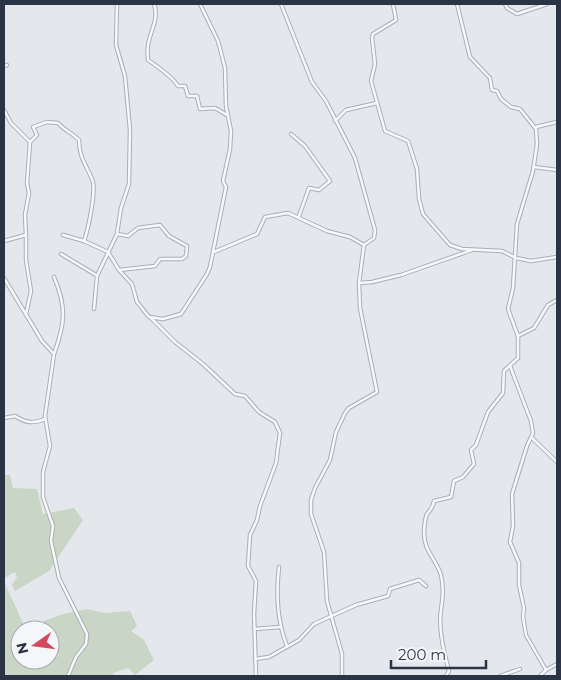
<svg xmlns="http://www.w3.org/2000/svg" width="561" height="680" viewBox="0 0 561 680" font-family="Montserrat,sans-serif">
<rect width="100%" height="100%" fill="#e4e7ec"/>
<!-- green -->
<g fill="#c9d6c5" fill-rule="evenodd">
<polygon points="4,475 10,475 13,488 37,489 43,514 74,508 83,520 49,571 15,591 12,585 17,577 15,572 4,578"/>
<path d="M4,581L25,628L63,614L87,609L105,613L130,611L137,626L131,631L144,640L154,660L135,675L128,668L113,673L115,676H4ZM20,630H50V660H20Z"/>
</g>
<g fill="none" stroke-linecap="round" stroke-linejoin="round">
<!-- street casing -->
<g stroke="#a9aeb7" stroke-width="4.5">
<g id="street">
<path d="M154,4C161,23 144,36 148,60C158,67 172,76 178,86H185L188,96H197L200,109L215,108L227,115"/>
<polyline points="281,4 312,82 326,101 355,158 375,230 374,238 364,245 359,283 360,308 377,392 349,408 345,413 336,432 330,460 315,488 311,500 311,514 324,552 327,601 342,654 342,676"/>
<polyline points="393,4 396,20 373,34 372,38 375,64 371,81 385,131 408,141 417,169 419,199 423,214 450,245 462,249 502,251 516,258 531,261 557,257"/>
<polyline points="505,4 507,8 517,14 547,4"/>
<polyline points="4,66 7,65"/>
<path d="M4,110L11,123L30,142L37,135L33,127L47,122L58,123C64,130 72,133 79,140C79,157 86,165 92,179C97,189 88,230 84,241"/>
<polyline points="335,121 346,110 377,103"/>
<polyline points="536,127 557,122"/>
<polyline points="291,134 305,146 330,181 319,190 309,188 299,216"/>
<polyline points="534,167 557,170"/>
<polyline points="117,234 128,236 138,228 160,225 169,236 187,246 186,256 182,259 160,259 155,266 119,270"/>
<polyline points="26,235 26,260 31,291 26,314"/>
<polyline points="63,235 84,241 108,252 119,270 132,284 137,302 149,317 163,319 181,314 207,274 210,267 226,187 223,181 230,149 231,131 226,106 225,68 218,41 200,4"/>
<polyline points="4,241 26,235 25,215 29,193 27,183 30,142"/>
<polyline points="214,252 257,234 265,217 288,213 327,231 350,237 364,245"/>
<polyline points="61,254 96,275"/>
<polyline points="4,278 42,341 54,354 45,416 50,446 43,472 43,497 53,526 51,541 59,578 87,634 86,644 76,657 68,676"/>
<polyline points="359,283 372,282 401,275 472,250"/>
<polyline points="94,309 97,276 117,234 121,208 129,184 130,130 125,76 116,45 117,4"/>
<polyline points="151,318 175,342 203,364 235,394 245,396 259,412 275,422 280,433 276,463 260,506 257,520 250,535 248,566 256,581 254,614 256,676"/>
<polyline points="518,336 534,328 548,305 557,300"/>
<path d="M54,354C65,324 67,307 54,277"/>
<polyline points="510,366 531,421 533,433 527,446 512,494 513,526 510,542 519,563 519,585 524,608 523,617 526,635 546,670"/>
<path d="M4,418L15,416C26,423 33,424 45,419"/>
<polyline points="532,438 557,462"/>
<path d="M279,567C276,593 277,621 287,646"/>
<polyline points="255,629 280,627"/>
<polyline points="255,659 269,657 299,640 314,624 356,605 388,596 390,589 419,580 426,586"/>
<path d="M446,676L449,671C444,653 438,628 441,610C443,598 444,587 441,575C436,559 424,551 424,533C424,529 425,518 427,514C431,509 433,508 434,501L451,497L454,481L463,477L474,464L471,450L476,445L488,412L503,393L504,371L518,358V336L508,309L513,288L517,224L533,171L537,144L536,129L520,109L511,107L501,99L497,91L492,90L490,78L470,57L457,4"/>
<polyline points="500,676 520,669"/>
<polyline points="540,676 546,670 557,664"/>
</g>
</g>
<!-- street -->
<use href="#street" stroke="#f7f8fa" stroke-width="2.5"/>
</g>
<!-- border -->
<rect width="561" height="680" fill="none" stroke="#2b3445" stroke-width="10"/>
<!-- north arrow -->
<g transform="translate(35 645) rotate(256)"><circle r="24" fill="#f4f6f9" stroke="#a4a8b1"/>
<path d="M0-4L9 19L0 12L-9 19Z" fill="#d1495b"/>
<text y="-8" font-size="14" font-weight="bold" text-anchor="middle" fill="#2b3445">N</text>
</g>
<!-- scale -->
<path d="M391 660v8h95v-8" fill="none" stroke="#2b3445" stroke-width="2.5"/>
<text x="398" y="660" font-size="15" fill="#2b3445" stroke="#f4f6f9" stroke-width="4" paint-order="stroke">200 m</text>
</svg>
